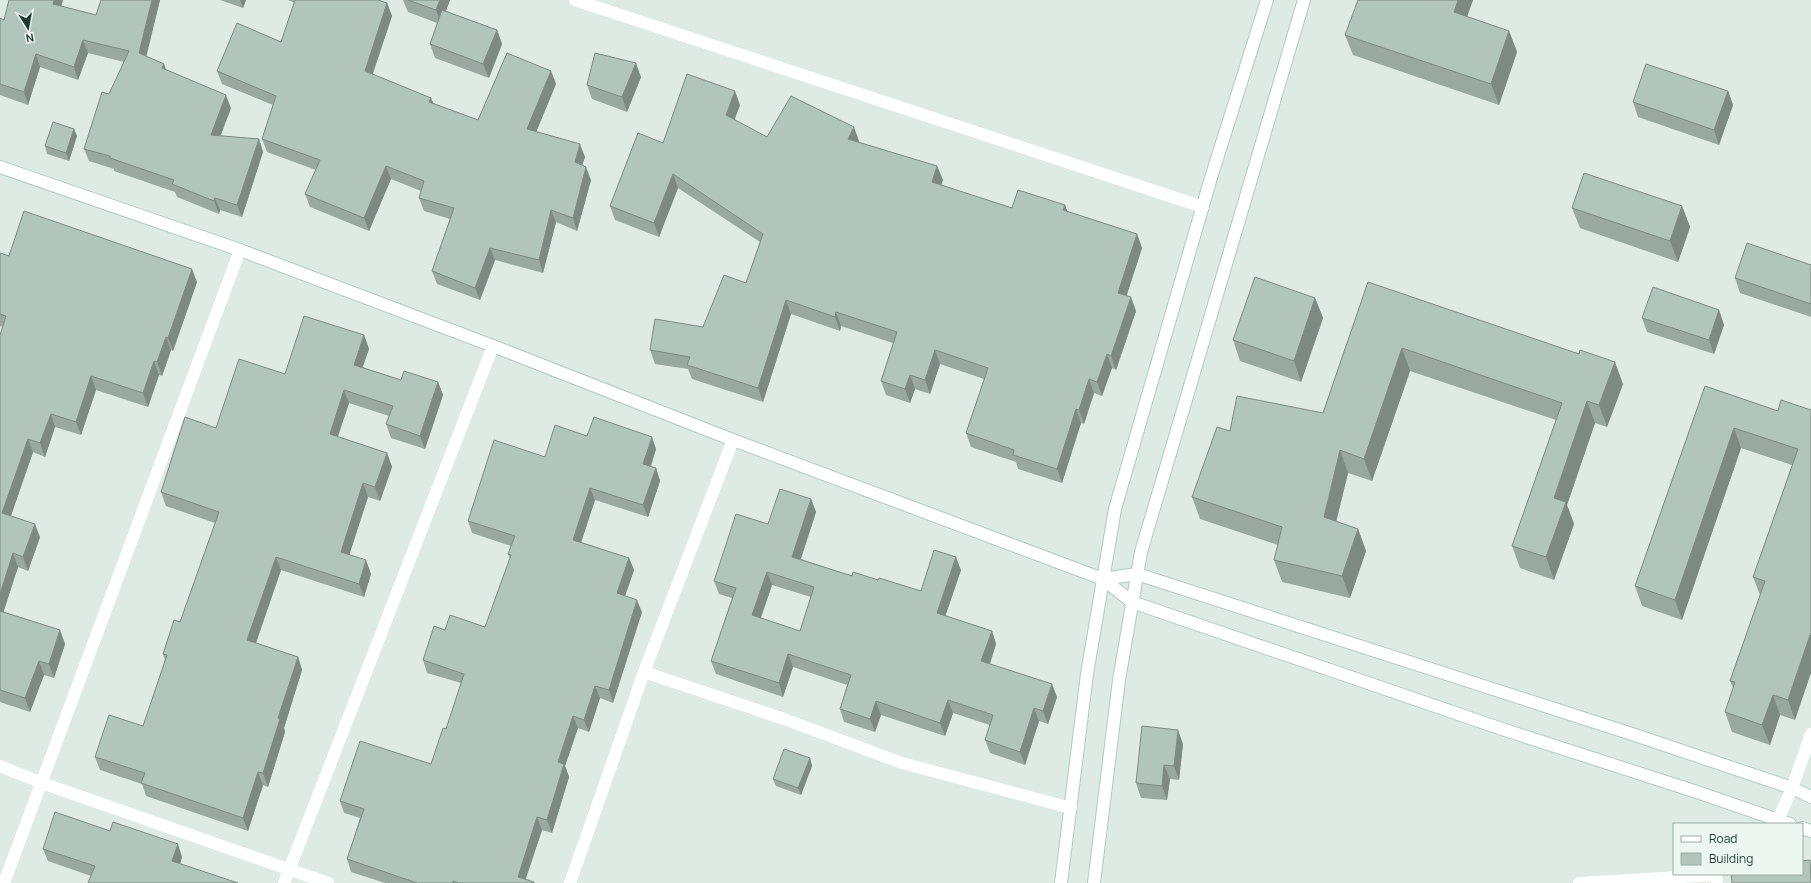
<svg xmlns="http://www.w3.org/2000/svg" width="1811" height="883" viewBox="0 0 1811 883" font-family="Manrope,sans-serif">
<rect width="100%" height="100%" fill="#ddebe4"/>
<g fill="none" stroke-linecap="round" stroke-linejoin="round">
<!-- secondary casing -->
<g stroke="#afcbbf" stroke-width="14">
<g id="secondary">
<polyline points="0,167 240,250 493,346 733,440 1103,579 1132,602 1502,729 1694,791 1790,824"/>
<polyline points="1103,579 1137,574 1635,735 1792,788 1811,797"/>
<polyline points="1802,828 1811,831"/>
<polyline points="1061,883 1087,674 1115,509 1210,181 1267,0"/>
<polyline points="1094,883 1119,680 1141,552 1304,0"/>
</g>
</g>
<!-- street -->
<g stroke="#fff" stroke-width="12">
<polyline points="575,0 1203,207"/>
<polyline points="644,672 784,719 902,763 1071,808"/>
<polyline points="0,766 42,783 328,883"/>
<polyline points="1778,820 1792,788 1811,734"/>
<polyline points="4,883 240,250"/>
<polyline points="284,883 493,346"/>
<polyline points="570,883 644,672 733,440"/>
<polyline points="1579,883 1716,875 1717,883"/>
</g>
<!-- secondary -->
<use href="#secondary" stroke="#fff" stroke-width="12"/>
</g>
<!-- wall -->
<g fill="#99a9a2" fill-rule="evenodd">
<polygon points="63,0 61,6 96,15 101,0 160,0 146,56 164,64 166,70 231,108 220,136 259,139 263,152 242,217 220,210 219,214 177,197 175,192 114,171 114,169 89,161 84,149 124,62 88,53 78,80 40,67 28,105 0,95 0,18 4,20"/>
<polygon points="220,0 246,0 243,8"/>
<polygon points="288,0 378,0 387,3 392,16 373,74 431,98 433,103 478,120 551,71 556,84 536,132 585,157 582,165 591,180 577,231 556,222 543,273 495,260 480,300 437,284 432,271 450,219 424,211 419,198 421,191 391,179 369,231 310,207 305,194 316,170 267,152 262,139 273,105 222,84 217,71 281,42 295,3"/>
<polygon points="403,0 450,0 446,11 497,30 502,44 489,78 435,58 430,44 437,23 408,12"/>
<polygon points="1473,0 1467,17 1509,31 1517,52 1499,105 1353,55 1345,35"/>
<polygon points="641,77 627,112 592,99 587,85"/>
<polygon points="1728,91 1733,105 1719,145 1638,117 1633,102"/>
<polygon points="740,105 734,120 767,137 859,141 858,142 937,166 943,180 941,185 1012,208 1065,205 1067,211 1137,234 1142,248 1126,296 1136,311 1116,370 1112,368 1102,396 1094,393 1084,424 1081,423 1062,483 1018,469 1016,462 971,447 966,433 984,379 940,364 930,394 915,389 910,403 886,395 881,381 893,343 841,326 840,331 791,314 763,402 692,379 688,369 655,364 650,350 703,327 746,283 760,242 678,188 659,237 615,220 610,206 663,143"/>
<polygon points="74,129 77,136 69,161 47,154 45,146"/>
<polygon points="1682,206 1690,227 1678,262 1580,228 1572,208"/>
<polygon points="0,253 9,256 197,282 173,351 171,350 162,376 159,375 148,407 96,390 81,435 55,427 45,457 33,452 11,516 40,537 28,571 18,567 3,612 60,630 65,644 54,678 44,675 30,712 0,702 0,335 3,327 0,326"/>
<polygon points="1811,265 1811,317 1740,293 1735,278"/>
<polygon points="1368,282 1623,384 1607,427 1595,423 1567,505 1574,524 1554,580 1520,568 1512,546 1556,420 1410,371 1372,481 1348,473 1336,521 1358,529 1366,551 1350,598 1282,582 1274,560 1278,545 1200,519 1192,497 1230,431 1323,413"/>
<polygon points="1315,298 1323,318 1301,382 1240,361 1233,340"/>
<polygon points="1719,310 1724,325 1714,354 1647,332 1642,318"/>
<polygon points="364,335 369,349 362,367 401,380 438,382 443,395 425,449 391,438 386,424 389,416 349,403 338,437 387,453 392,467 380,501 368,497 349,555 371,574 364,597 281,570 256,643 298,657 302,670 284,728 285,732 268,787 263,785 248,831 146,796 142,784 100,770 95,757 143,726 165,660 163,654 180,622 215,523 166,506 161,492 216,428 285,374"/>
<polygon points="1705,386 1778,411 1811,410 1795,720 1780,715 1770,745 1732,732 1725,712 1733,688 1730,681 1760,595 1753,577 1792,465 1741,448 1682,620 1642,606 1635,586"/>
<polygon points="587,436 656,449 651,467 656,468 660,481 648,517 595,500 581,542 629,558 634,570 625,596 642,612 613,703 600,698 589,732 578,728 565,766 569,777 552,833 542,830 526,879 535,883 385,883 351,872 347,859 360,818 344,813 340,801 431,764 446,729 461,683 427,673 423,660 445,630 485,627 510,559 508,554 511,546 472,533 468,521 545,457"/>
<path d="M811,499L816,512L801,559L852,576L878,580L921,591L961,570L945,616L992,631L996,644L990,664L1057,697L1048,724L1039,721L1025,765L990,753L985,740L990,725L953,713L945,736L881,715L875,732L844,722L840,709L847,685L793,667L783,697L716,674L711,661L732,598L719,594L714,581L768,524ZM772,585L811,597L800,631L761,618Z"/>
<polygon points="1183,744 1179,780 1170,779 1167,800 1141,798 1136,783"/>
<polygon points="810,758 812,766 801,795 776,786 773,779"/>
<polygon points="43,849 182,857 180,864 91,876 48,861"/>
</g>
<!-- shaded-wall -->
<g fill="#7d8a84">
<polygon points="54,0 63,0 58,17 53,4"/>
<polygon points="152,0 160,0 144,66 139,53"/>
<polygon points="240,0 246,0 243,8"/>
<polygon points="440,0 450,0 441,24 436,10"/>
<polygon points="1458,0 1473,0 1461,33 1454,12"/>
<polygon points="387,3 392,16 369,84 365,71"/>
<polygon points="497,30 502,44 489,78 483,64"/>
<polygon points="1509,31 1517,52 1499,105 1491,84"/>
<polygon points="83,40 88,53 78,80 74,67"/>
<polygon points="36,54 40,67 28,105 24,92"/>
<polygon points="636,63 641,77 627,112 622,97"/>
<polygon points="164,64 168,77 162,68"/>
<polygon points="551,71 556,84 532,142 527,129"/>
<polygon points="735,91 740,105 731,129 726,115"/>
<polygon points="1728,91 1733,105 1719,145 1714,130"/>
<polygon points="226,95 231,108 216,148 211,135"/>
<polygon points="431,98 436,111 429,102"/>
<polygon points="854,127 859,141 853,153 848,139"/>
<polygon points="74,129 77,136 69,161 66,153"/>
<polygon points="259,139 263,152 242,217 237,205"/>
<polygon points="580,144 585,157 579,175 575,162"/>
<polygon points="386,166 391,179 369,231 364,218"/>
<polygon points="937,166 943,180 937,196 932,182"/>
<polygon points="586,167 591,180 577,231 573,218"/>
<polygon points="673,174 678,188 659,237 654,223"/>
<polygon points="215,198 220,210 219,214 214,201"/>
<polygon points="1065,205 1070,219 1063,210"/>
<polygon points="1682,206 1690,227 1678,262 1670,241"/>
<polygon points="551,210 556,222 543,273 539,260"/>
<polygon points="1137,234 1142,248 1123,307 1118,293"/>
<polygon points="490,248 495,260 480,300 475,288"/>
<polygon points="192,269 197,282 173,351 168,338"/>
<polygon points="1131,297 1136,311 1116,370 1111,356"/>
<polygon points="1315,298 1323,318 1301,382 1294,361"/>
<polygon points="786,300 791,314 763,402 758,388"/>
<polygon points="1719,310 1724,325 1714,354 1709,340"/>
<polygon points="836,312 841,326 840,331 835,317"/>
<polygon points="364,335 369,349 359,378 354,365"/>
<polygon points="166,337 171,350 162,376 157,362"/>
<polygon points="1402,348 1410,371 1372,481 1364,459"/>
<polygon points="935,350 940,364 930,394 925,380"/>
<polygon points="1107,354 1112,368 1102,396 1097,382"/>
<polygon points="154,361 159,375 148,407 143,393"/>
<polygon points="1615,362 1623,384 1607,427 1599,405"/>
<polygon points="910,375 915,389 910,403 905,389"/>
<polygon points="91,376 96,390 81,435 76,422"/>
<polygon points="1089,379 1094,393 1084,424 1079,410"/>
<polygon points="438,382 443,395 425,449 420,436"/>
<polygon points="344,390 349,403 334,447 330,434"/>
<polygon points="1587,401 1595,423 1567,505 1574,524 1554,580 1546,557 1554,498"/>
<polygon points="1076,409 1081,423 1062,483 1057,469"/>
<polygon points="51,414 55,427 45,457 40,443"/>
<polygon points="1734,428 1741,448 1682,620 1675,600"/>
<polygon points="652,437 656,449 647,476 643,464"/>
<polygon points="28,439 33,452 7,527 2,513"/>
<polygon points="1340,450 1348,473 1332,539 1324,517"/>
<polygon points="387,453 392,467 380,501 375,487"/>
<polygon points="656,468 660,481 648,517 643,505"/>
<polygon points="363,483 368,497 346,565 341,552"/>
<polygon points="590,488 595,500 578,552 573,540"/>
<polygon points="811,499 816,512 797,570 792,557"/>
<polygon points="35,524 40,537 28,571 23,557"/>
<polygon points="1358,529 1366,551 1350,598 1342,576"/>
<polygon points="13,553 18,567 0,623 0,594"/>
<polygon points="276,557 281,570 252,654 247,640"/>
<polygon points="956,557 961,570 942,626 937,613"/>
<polygon points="629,558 634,570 622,605 617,593"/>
<polygon points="366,560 371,574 364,597 359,584"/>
<polygon points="767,572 772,585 757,628 752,615"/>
<polygon points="637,600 642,612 613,703 609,690"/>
<polygon points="60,630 65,644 54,678 49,664"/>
<polygon points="992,631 996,644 986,675 981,661"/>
<polygon points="1811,632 1811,673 1795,720 1788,700"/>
<polygon points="788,654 793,667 783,697 779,683"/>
<polygon points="298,657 302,670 284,728 285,732 268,787 263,773 278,718"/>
<polygon points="39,661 44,675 30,712 25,698"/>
<polygon points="1052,684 1057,697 1048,724 1043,711"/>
<polygon points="595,686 600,698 589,732 584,720"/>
<polygon points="1773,695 1780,715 1770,745 1762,725"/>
<polygon points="948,700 953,713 945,736 940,723"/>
<polygon points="876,701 881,715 875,732 870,719"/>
<polygon points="1034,708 1039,721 1025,765 1020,752"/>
<polygon points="573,716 578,728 565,766 569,777 552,833 547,820 558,762"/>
<polygon points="1178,730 1183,744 1179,780 1174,766"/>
<polygon points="810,758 812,766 801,795 798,788"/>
<polygon points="1164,765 1170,779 1167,800 1162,786"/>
<polygon points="258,772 263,785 248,831 243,818"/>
<polygon points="537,817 542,830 524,883 518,877"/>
<polygon points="178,844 182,857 177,874 172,861"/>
</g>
<!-- building -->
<g fill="#b2c5bc" stroke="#7d8a84" fill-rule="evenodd">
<polygon points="9,0 54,0 53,4 96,15 101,0 152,0 139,53 164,64 162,68 226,95 211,135 259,139 237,205 215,198 214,201 172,184 174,180 110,158 110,156 84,149 102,92 109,94 129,51 83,40 74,67 36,54 24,92 0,84 0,18 4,20"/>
<polygon points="295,0 378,0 387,3 365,71 431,98 429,102 478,120 507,53 551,71 527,129 580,144 575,162 586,167 573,218 551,210 539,260 490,248 475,288 432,271 454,208 419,198 424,181 386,166 364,218 305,194 320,160 262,139 276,96 217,71 237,23 281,42"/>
<polygon points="408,0 440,0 436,10"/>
<polygon points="1358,0 1458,0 1454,12 1509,31 1491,84 1345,35"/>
<polygon points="442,10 497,30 483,64 430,44"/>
<polygon points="595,53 636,63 622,97 587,85"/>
<polygon points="1646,64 1728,91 1714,130 1633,102"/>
<polygon points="687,74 735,91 726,115 767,137 791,96 854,127 848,139 937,166 932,182 1012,208 1018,190 1065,205 1063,210 1137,234 1118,293 1131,297 1111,356 1107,354 1097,382 1089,379 1079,410 1076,409 1057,469 1013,455 1014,450 966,433 988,368 935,350 925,380 910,375 905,389 881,381 897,332 836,312 835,317 786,300 758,388 687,365 690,357 650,350 655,319 703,327 724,275 746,283 763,234 673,174 654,223 610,206 638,133 663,143"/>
<polygon points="53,122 74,129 66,153 45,146"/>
<polygon points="1584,173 1682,206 1670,241 1572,208"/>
<polygon points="24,211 192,269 168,338 166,337 157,362 154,361 143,393 91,376 76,422 51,414 40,443 28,439 2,513 35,524 23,557 13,553 0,594 0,335 6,316 0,314 0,253 9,256"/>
<polygon points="1747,243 1811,265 1811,304 1735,278"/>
<polygon points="1255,277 1315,298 1294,361 1233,340"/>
<polygon points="1368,282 1579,354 1580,350 1615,362 1599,405 1587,401 1554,498 1566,502 1546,557 1512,546 1562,403 1402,348 1364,459 1340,450 1324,517 1358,529 1342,576 1274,560 1282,527 1192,497 1217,427 1230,431 1237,396 1323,413"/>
<polygon points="1653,287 1719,310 1709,340 1642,318"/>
<polygon points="304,316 364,335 354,365 401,380 404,371 438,382 420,436 386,424 393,406 344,390 330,434 387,453 375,487 363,483 341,552 366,560 359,584 276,557 247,640 298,657 278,718 280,719 263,773 258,772 243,818 141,783 145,773 95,757 109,715 143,726 167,655 163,654 174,620 180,622 219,512 161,492 185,417 216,428 239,359 285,374"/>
<polygon points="1705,386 1778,411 1781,400 1811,410 1811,632 1788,700 1773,695 1762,725 1725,712 1735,682 1730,681 1765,581 1753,577 1798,449 1734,428 1675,600 1635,586"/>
<polygon points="594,417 652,437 643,464 656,468 643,505 590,488 573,540 629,558 617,593 637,600 609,690 595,686 584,720 573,716 558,762 564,764 547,820 537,817 518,877 534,882 534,883 459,883 453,881 453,883 417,883 347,859 364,809 340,801 360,741 431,764 443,728 446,729 464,674 423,660 434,626 445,630 450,615 485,627 511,555 508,554 515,536 468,521 494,440 545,457 555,425 587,436"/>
<path d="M780,489L811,499L792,557L852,576L853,572L878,580L879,578L921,591L934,550L956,557L937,613L992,631L981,661L1052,684L1043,711L1034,708L1020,752L985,740L993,715L948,700L940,723L876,701L870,719L840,709L851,675L788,654L779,683L711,661L736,588L714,581L736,514L768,524ZM767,572L814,587L800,631L752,615Z"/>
<polygon points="0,611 60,630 49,664 39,661 25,698 0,690"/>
<polygon points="1142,726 1178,730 1174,766 1164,765 1162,786 1136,783"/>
<polygon points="784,749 810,758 798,788 773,779"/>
<polygon points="55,812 110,831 113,822 178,844 172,861 238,883 88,883 95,866 43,849"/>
<polygon points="1810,860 1811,883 1732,883 1731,874 1802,874 1802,861"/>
</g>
<!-- legend -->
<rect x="1673" y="823" width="130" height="52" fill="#edf7f2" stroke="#9aaca5"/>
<rect x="1681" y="836" width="20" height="6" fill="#ffffff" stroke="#9aaca5"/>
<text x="1709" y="843" font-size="12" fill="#1d3b31">Road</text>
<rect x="1681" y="853" width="20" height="12" fill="#b2c5bc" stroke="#9aaca5"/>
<text x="1709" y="863" font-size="12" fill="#1d3b31">Building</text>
<!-- north arrow -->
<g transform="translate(28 28) rotate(169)" stroke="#edf7f2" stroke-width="3" paint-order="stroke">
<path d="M0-3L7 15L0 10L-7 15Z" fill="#1d3b31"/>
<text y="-6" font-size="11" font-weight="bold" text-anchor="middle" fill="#1d3b31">N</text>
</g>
</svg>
